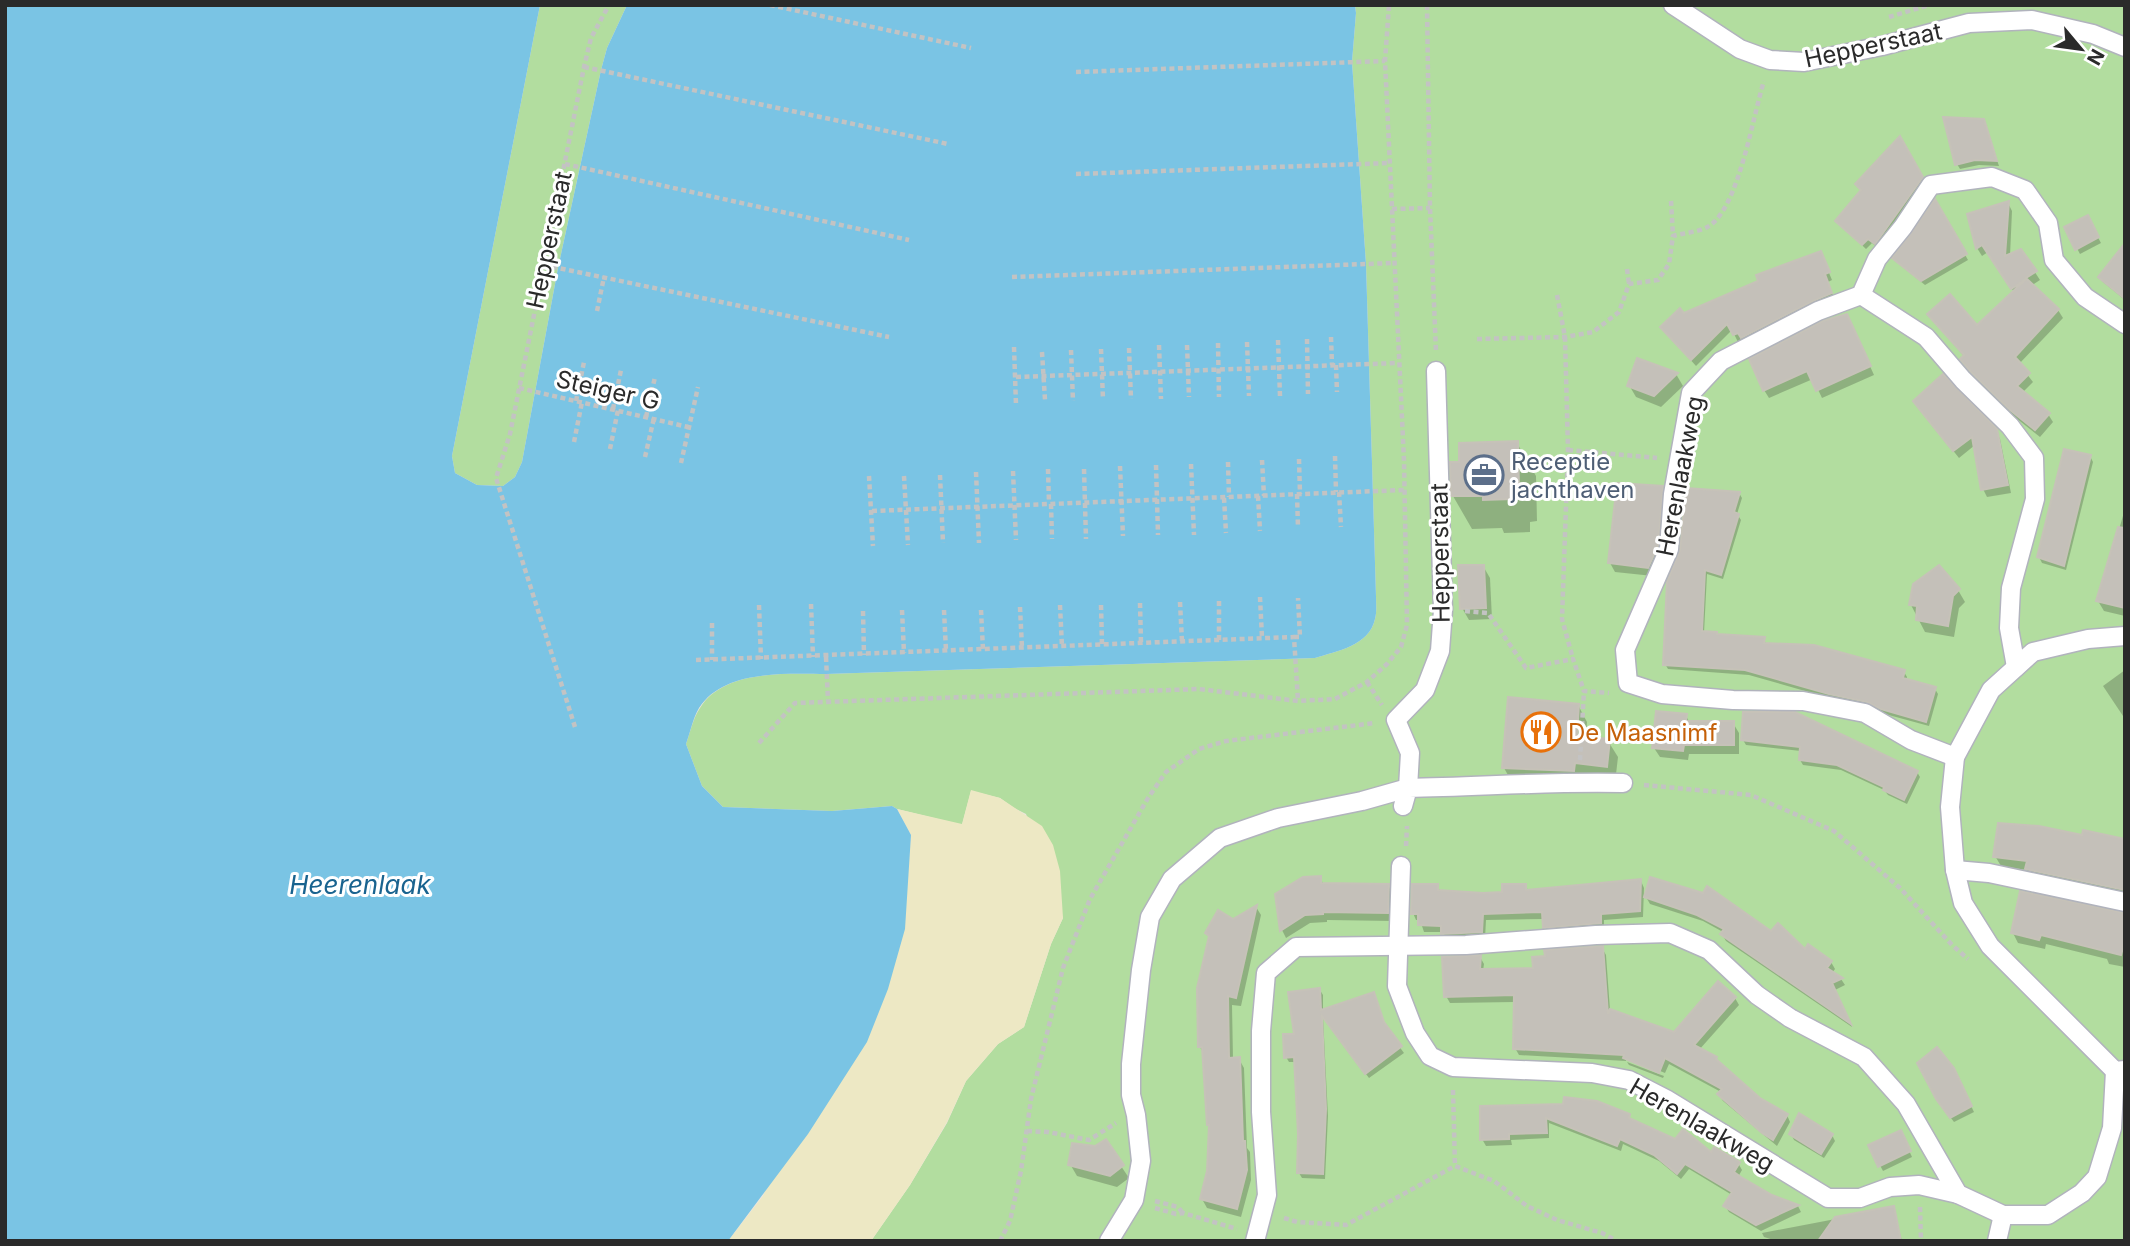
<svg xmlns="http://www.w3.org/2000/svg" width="2130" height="1246" viewBox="0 0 2130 1246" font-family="Inter,sans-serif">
<rect width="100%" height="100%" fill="#ebe6de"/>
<!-- green -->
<g fill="#b2dd9f">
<polygon points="540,5 627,5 607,48 601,70 558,268 522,462 515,477 503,486 477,485 455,473 452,456"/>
<path d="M1355,5H2125V1241H871L910,1185L947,1123L966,1081L998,1044L1024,1027L1051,944L1063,918L1026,814L1014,808L1000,798L971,791L962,825L897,809L892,806L832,811L723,807L702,786L686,744C690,733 693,718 700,708C724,669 787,674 826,674L1315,658C1337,651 1369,646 1375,619C1377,612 1376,603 1376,596L1366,264L1352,62L1356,13Z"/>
</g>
<!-- sand -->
<polygon fill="#ede8c4" points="971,790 1000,798 1042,826 1053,845 1060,871 1063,918 1051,944 1024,1027 998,1044 966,1081 947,1122 910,1185 871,1241 728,1241 763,1196 909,859 911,835 897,809 962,824"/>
<!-- water -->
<path fill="#7ac4e4" d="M5,5H540L452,456L455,473L477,485L503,486L515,477L522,462L558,268L601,70L607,48L627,5H1355L1356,13L1352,62L1366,264L1376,596C1376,603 1377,612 1375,619C1369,646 1337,651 1315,658L826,674C787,674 724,669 699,708C693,718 690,733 686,744L702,786L723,807L832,811L892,806L897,809L911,835L905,929L888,989L867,1042L808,1134L728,1241H5Z"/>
<!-- shadow -->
<g fill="#0003" fill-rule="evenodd">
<polygon points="1986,127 1999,166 1979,165 1960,169 1957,164"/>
<polygon points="1899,139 1925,184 1878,248 1872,243 1866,249 1837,221 1862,191 1857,184"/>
<polygon points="1935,202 1968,260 1925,285 1898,263 1895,258"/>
<polygon points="2008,203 2012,211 2010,256 2021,251 2040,280 2031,286 2058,310 2063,318 2019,364 2033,382 2022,393 2048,414 2053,422 2040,437 2016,418 1978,380 1962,359 1965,357 1934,322 1977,327 2014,292 1988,252 1982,256 1977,248 1969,215"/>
<polygon points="2087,217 2101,243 2080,254 2066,228"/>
<polygon points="1824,261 1832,280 1828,282 1835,301 1746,344 1743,339 1738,342 1732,330 1696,366 1662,328 1684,315"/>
<polygon points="2125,271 2125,300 2103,282 2100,277"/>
<polygon points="1851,324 1874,375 1822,398 1813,379 1769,398 1764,390"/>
<polygon points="1676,374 1683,386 1661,407 1636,397 1629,385"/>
<polygon points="1920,409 1995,430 2000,439 2011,493 1987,497 1983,489 1975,445 1959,458"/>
<path d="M1517,443L1536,476L1537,521L1530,522V532L1504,533L1502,528L1472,529L1453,496L1461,463ZM1477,494L1492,497H1477Z"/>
<polygon points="2090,456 2093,462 2066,570 2042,563 2039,557"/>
<polygon points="1662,488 1667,497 1662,556 1653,576 1615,572 1610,563"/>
<polygon points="1739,493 1742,498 1737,514 1741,520 1723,579 1707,574 1704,633 1718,636 1763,639 1767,645 1904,672 1907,677 1906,681 1935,689 1938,694 1929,726 1885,714 1872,707 1833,699 1749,675 1668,669 1665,664 1669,583"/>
<polygon points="2125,509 2125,616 2104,611 2098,601"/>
<polygon points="1483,566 1490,578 1492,619 1469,620 1462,608"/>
<polygon points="1958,590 1965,602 1959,608 1954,637 1925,632 1911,605"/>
<polygon points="2125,670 2125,719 2103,686"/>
<polygon points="1578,705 1587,722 1586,738 1608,741 1618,757 1615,783 1513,784 1504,768"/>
<polygon points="1745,713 1917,772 1920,777 1907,804 1888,795 1884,790 1841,770 1803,765 1800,760 1801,751 1746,745 1743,740"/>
<polygon points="1686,716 1690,723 1733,723 1739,733 1739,754 1689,754 1688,760 1660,757 1654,748"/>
<polygon points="2083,837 2125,841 2125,898 2033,879 2027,870 2001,866 1995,856"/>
<polygon points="1320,878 1324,885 1388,885 1393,894 1392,921 1327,920 1327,922 1310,923 1286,938 1282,930 1277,894"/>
<polygon points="1641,881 1644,888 1643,917 1604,920 1604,930 1549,934 1545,927 1544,919 1486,920 1485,939 1447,940 1443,932 1424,932 1420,920 1416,920 1413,913 1437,886 1441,892 1504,894 1525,885 1529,892"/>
<polygon points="1646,897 1771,933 1831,962 1835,969 1832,973 1841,979 1845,985 1835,990 1852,1027 1726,941 1722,934 1723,932 1703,921 1650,904"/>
<polygon points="1256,907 1261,915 1241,1006 1232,1005 1233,1059 1239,1059 1244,1068 1247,1148 1250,1152 1251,1180 1241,1217 1207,1208 1202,1199 1209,1171 1211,1128 1204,1054 1200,1047 1210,940 1207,933"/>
<polygon points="2125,915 2125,967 2109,964 2107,959 2046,944 2045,949 2018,943 2013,933"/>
<polygon points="1602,948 1606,955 1610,1010 1674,1034 1718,984 1735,998 1739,1005 1699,1050 1759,1100 1787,1115 1790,1122 1777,1146 1723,1101 1719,1095 1721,1092 1669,1064 1665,1073 1626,1057 1626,1061 1519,1055 1515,1048 1515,1002 1450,1003 1446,996 1480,957 1484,964 1483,971 1535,970"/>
<polygon points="1320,990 1323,995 1323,1012 1385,1027 1404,1053 1369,1078 1323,1017 1328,1116 1325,1179 1302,1178 1299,1173 1296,1062 1289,1062 1286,1057"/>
<polygon points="1627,1062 1664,1076 1663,1078 1629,1065"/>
<polygon points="1956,1075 1974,1112 1954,1122 1941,1105"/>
<polygon points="1482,1108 1629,1116 1632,1121 1711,1155 1738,1163 1742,1170 1738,1177 1771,1196 1798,1206 1801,1212 1761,1231 1729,1212 1725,1206 1732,1195 1689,1169 1681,1179 1659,1161 1623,1144 1621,1151 1549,1123 1549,1138 1511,1140 1512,1145 1486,1146 1482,1139"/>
<polygon points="1800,1116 1832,1135 1835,1141 1824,1158 1794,1140 1791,1134"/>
<polygon points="1903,1137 1912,1157 1883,1171 1870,1146"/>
<polygon points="1105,1142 1129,1178 1117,1187 1077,1176 1070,1164"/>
<polygon points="1893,1208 1902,1241 1777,1241 1764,1237 1762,1233"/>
</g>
<!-- building -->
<g fill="#c4c0b9" stroke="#c6c2b8" stroke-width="2">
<polygon points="1943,117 1984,119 1997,161 1975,160 1955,165"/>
<polygon points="1900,136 1923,177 1875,244 1868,239 1862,245 1835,221 1861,190 1855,184"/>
<polygon points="1935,199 1967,254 1921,281 1892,258"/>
<polygon points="2009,201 2005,256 2021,249 2037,271 2026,278 2059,309 2015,357 2030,373 2017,386 2050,413 2035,430 2010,410 1971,372 1960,359 1964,355 1927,314 1950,294 1977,325 2026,279 2011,289 1982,245 1976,249 1967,214"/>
<polygon points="2088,215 2099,237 2075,250 2064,227"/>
<polygon points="2125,243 2125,299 2098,277"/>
<polygon points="1821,251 1830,272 1825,274 1832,293 1813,301 1741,338 1738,333 1733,335 1727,324 1691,360 1660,327 1680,308 1684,313 1758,281 1756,275"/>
<polygon points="1847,314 1871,366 1816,391 1807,371 1763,391 1749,359 1823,321"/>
<polygon points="1637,358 1678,373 1654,396 1627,386"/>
<polygon points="1943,374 1997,429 2008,485 1981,490 1972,437 1953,451 1913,401"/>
<polygon points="1518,441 1519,488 1512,489 1512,499 1483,500 1483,496 1451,496 1450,462 1459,462 1459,443"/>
<polygon points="2064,449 2091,455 2064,566 2037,557"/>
<polygon points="1617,483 1663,486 1658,546 1648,568 1608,563"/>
<polygon points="1686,488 1740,492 1734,512 1739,514 1721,575 1705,570 1702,631 1717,632 1717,634 1765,637 1764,643 1814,645 1905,670 1903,678 1936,687 1926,722 1881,709 1867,702 1829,694 1745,670 1663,665 1667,582 1680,550"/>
<polygon points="2118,527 2125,528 2125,608 2096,601"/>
<polygon points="1458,565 1484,565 1486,608 1460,609"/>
<polygon points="1939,565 1960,589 1953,596 1948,626 1916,620 1917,606 1909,605 1913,584"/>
<polygon points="1508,697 1579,704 1577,736 1610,739 1607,767 1575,763 1574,771 1502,768"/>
<polygon points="1656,711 1687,714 1686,721 1734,721 1734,745 1684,745 1683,751 1652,748"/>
<polygon points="1743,712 1795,712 1918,771 1904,800 1883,790 1884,787 1837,765 1799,760 1800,747 1741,740"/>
<polygon points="1998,823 2039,826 2082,835 2083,830 2125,839 2125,890 2025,869 2027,861 1993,857"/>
<polygon points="1321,876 1321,883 1389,884 1388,913 1323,912 1323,914 1305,915 1280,931 1275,894 1303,877"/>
<polygon points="1650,877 1703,893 1707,886 1771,931 1778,923 1805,949 1808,944 1832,961 1827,968 1843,978 1832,983 1851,1024 1720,934 1724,929 1697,915 1644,897"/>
<polygon points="1641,879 1640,911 1601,914 1601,923 1543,928 1542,912 1483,914 1482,932 1441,934 1441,926 1418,925 1418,914 1411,914 1412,884 1438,884 1438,890 1483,893 1502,892 1502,884 1526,884 1526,890"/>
<polygon points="2020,891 2125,913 2125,940 2121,955 2041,935 2039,940 2011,933"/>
<polygon points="1257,905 1236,998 1228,996 1229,1058 1240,1057 1243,1141 1245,1141 1247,1170 1237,1209 1200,1199 1207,1171 1209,1125 1207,1125 1202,1047 1198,1047 1197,988 1209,936 1205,933 1218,910 1233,919"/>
<polygon points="1603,946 1608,1014 1610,1009 1674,1032 1718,981 1736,997 1694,1045 1717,1057 1716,1059 1760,1098 1788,1114 1773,1140 1762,1133 1717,1094 1722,1089 1665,1058 1659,1073 1623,1058 1624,1055 1513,1049 1514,995 1444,997 1442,957 1481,955 1480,969 1533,968 1532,957 1545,956 1544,950"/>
<polygon points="1320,988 1321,1010 1374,992 1384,1022 1402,1046 1365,1074 1322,1016 1326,1109 1323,1174 1297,1173 1298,1134 1294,1057 1284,1058 1283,1034 1294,1034 1288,992"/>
<polygon points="1937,1047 1954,1068 1972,1106 1950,1118 1936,1099 1917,1063"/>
<polygon points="1564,1097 1597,1101 1630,1114 1629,1118 1675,1139 1683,1129 1711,1152 1714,1147 1740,1162 1734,1172 1741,1177 1772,1195 1799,1205 1756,1225 1723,1206 1732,1192 1685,1164 1677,1174 1654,1155 1620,1139 1617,1146 1546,1118 1547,1133 1509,1134 1509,1139 1480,1140 1480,1106 1563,1104"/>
<polygon points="1799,1113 1833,1134 1821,1154 1789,1134"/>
<polygon points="1901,1130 1911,1151 1878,1167 1868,1145"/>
<polygon points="1106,1139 1124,1165 1110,1176 1068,1165 1072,1143 1095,1146"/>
<polygon points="1894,1206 1901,1241 1818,1241 1835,1217"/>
</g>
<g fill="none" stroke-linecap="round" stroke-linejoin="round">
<!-- lane casing -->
<g stroke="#b1b3bd" stroke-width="21">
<g id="lane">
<polyline points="1673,5 1740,49 1770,60 1804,62 1882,46 1969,23 2032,20 2093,34 2125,47"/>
<polyline points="1861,295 1926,337 1963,380 2010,426 2034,458 2035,499 2011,588 2009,628 2016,667"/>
<polyline points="2125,636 2088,639 2033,652 1991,690 1955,757 1950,807 1955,870 1963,903 1990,946 2115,1071 2125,1070"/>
<polyline points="1955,757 1911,740 1865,713 1803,701 1733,700 1662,694 1628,683 1625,650 1669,549 1673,494 1691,393 1721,361 1818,311 1861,295 1877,259 1903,227 1931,185 1992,177 2025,190 2048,223 2054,260 2085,297 2125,324"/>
<path d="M1403,806L1408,788C1480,787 1551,781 1623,783"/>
<polyline points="1401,866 1397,986 1415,1033 1430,1056 1453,1067 1592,1073 1629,1080 1666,1099 1828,1198 1860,1198 1890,1187 1919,1185 1958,1194"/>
<polyline points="1955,870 1989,873 2125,902"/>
<polyline points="1109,1241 1134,1200 1141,1161 1136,1115 1131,1095 1131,1064 1141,970 1150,917 1172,879 1220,838 1278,818 1362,801 1408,788 1410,753 1396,720 1425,690 1440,651 1443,610 1436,371"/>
<polyline points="1255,1241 1267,1195 1261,1112 1261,1031 1266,973 1296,947 1466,945 1596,935 1670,933 1709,950 1757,995 1790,1018 1864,1057 1906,1104 1958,1194 2003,1215 2048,1215 2082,1193 2097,1177 2112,1128 2115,1071"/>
<polyline points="1997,1241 2003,1215"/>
</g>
</g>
<!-- path -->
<g stroke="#c3c3c3" stroke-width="4.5" stroke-dasharray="5 3.5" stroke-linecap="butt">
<polyline points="770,5 971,48"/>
<polyline points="1427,5 1430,208 1436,351"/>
<polyline points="1889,17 1929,5"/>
<polyline points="584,67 948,144"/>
<polyline points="1076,72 1385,61"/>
<polyline points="565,164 909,240"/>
<polyline points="1076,174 1390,163"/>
<polyline points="1671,201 1673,236"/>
<polyline points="1392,209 1430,208"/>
<polyline points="544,265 889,337"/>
<polyline points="1627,269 1629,284"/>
<polyline points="1012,277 1394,263"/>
<polyline points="1557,295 1565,337 1568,450 1562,619 1573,659"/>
<polyline points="597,311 604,277"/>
<polyline points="1331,337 1332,365"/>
<polyline points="1307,339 1308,394"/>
<path d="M1477,339L1565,337L1593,332L1619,312L1629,284L1658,280L1669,264L1673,236C1683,233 1700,232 1709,226C1739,207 1753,115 1764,81"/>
<polyline points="1278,340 1280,396"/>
<polyline points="1247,342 1249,396"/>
<polyline points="1218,343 1219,397"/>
<polyline points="1159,345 1161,399"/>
<polyline points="1187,345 1189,397"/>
<polyline points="1014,347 1016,405"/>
<polyline points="1129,348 1131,399"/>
<polyline points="1101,349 1103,399"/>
<polyline points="1071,350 1073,401"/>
<polyline points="1042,352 1045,400"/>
<polyline points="1336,365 1337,392"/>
<polyline points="1016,377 1398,363"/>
<polyline points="519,388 688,427"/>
<polyline points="576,401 584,362"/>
<polyline points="613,409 621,370"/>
<polyline points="646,417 655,377"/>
<polyline points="574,442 582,402"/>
<polyline points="610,449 618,410"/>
<polyline points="1568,450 1657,458"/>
<polyline points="1335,456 1336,492"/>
<polyline points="645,457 654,418"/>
<polyline points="1299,459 1300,494"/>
<polyline points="1262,460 1264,496"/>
<polyline points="1228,462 1229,497"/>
<polyline points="681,463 698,387"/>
<polyline points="1191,464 1194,535"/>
<polyline points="1156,465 1158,535"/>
<polyline points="1120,466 1123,536"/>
<polyline points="1048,469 1049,503"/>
<polyline points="1084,469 1086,539"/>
<polyline points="1013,471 1016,540"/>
<polyline points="976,472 979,543"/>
<polyline points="940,475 943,543"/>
<polyline points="869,476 873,546"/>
<polyline points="904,476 908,545"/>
<polyline points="1339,492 1341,527"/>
<polyline points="1297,494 1298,528"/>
<polyline points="1258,496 1260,531"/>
<polyline points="1224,498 1226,533"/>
<polyline points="1051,504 1052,539"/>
<polyline points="872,511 1404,490"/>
<polyline points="1260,597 1262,638"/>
<polyline points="1219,601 1219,640"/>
<polyline points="1180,602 1182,642"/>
<polyline points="1140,603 1141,643"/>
<polyline points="811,604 813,657"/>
<polyline points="759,605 761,659"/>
<polyline points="1060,605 1062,647"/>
<polyline points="1101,605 1102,645"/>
<polyline points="1020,607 1022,648"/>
<polyline points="902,610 904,653"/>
<polyline points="944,610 946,651"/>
<polyline points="981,610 983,650"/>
<polyline points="863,611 864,655"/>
<polyline points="1465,611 1488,613 1526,668 1573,659 1584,691 1609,693"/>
<polyline points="712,623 712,660"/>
<polyline points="1294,637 1300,637 1298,598"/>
<polyline points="826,657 828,701"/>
<polyline points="696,660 1294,637 1298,701"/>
<polyline points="1367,682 1382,705"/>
<polyline points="575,727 496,478 510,434 584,67 591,38 609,5"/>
<polyline points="759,743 795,703 1199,689 1298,701 1335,699 1367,682 1387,664 1401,647 1407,625 1404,460 1385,61 1389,5"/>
<polyline points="1580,760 1584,691"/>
<polyline points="1644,785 1751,795 1834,831 1900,888 1952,945 1968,959"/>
<polyline points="1406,846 1407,826"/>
<polyline points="1453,1090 1455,1166"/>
<polyline points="1027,1131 1048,1132 1089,1140 1116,1123"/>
<polyline points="1155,1201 1178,1207 1182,1212"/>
<polyline points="1920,1207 1921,1241"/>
<polyline points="1155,1208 1176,1214 1183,1213 1237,1229"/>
<polyline points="1284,1218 1297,1222 1346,1225 1455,1166 1494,1181 1527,1206 1557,1220 1602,1233 1617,1241"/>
<polyline points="1000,1241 1010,1221 1021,1171 1031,1099 1063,968 1090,899 1148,798 1166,772 1199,749 1226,741 1375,723"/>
</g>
<!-- lane -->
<use href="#lane" stroke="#fff" stroke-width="18"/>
</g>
<!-- icons -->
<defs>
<g id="office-ring" transform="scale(2.0125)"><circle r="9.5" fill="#fff" stroke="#5c6f8a" stroke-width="1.5"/><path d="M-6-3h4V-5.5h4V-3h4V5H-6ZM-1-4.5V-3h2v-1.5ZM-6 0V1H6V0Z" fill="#5c6f8a"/></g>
<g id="restaurant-ring" transform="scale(2.0125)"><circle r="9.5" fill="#fff" stroke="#e8710a" stroke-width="1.5"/><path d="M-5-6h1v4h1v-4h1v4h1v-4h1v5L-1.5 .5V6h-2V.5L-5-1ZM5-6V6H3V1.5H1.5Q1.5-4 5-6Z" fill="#e8710a"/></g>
</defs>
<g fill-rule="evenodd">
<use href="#office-ring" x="1484" y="475"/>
<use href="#restaurant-ring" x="1541" y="732"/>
</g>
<g text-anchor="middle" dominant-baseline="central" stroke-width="6" stroke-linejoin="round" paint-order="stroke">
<!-- street labels -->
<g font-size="24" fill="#2a2a2a" stroke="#fff">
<text transform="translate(1873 45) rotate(-12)">Hepperstaat</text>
<text transform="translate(549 240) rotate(-78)">Hepperstaat</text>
<text transform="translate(608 390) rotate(13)">Steiger G</text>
<text transform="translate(1680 476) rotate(-79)">Herenlaakweg</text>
<text transform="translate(1440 553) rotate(-91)">Hepperstaat</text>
<text transform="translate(1702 1125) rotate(30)">Herenlaakweg</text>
</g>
<!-- service labels -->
<g font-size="24" fill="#4e5e75" stroke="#fff" text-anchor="start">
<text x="1511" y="461">Receptie<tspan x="1511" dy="28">jachthaven</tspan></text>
</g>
<!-- food labels -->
<g font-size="24" fill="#c56008" stroke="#fff" text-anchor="start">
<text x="1568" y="732">De Maasnimf</text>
</g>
<!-- water labels -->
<g font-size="26" font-style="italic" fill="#19638f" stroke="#fff">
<text x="360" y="884">Heerenlaak</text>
</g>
</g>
<!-- border -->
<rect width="2130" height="1246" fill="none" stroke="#2a2a2a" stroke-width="14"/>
<!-- north arrow -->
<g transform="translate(2081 49) rotate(119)" stroke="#ffffff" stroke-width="5" paint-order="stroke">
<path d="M0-5L12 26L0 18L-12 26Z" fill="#2a2a2a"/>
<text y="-10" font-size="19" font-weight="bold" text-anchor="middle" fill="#2a2a2a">N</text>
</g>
</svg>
